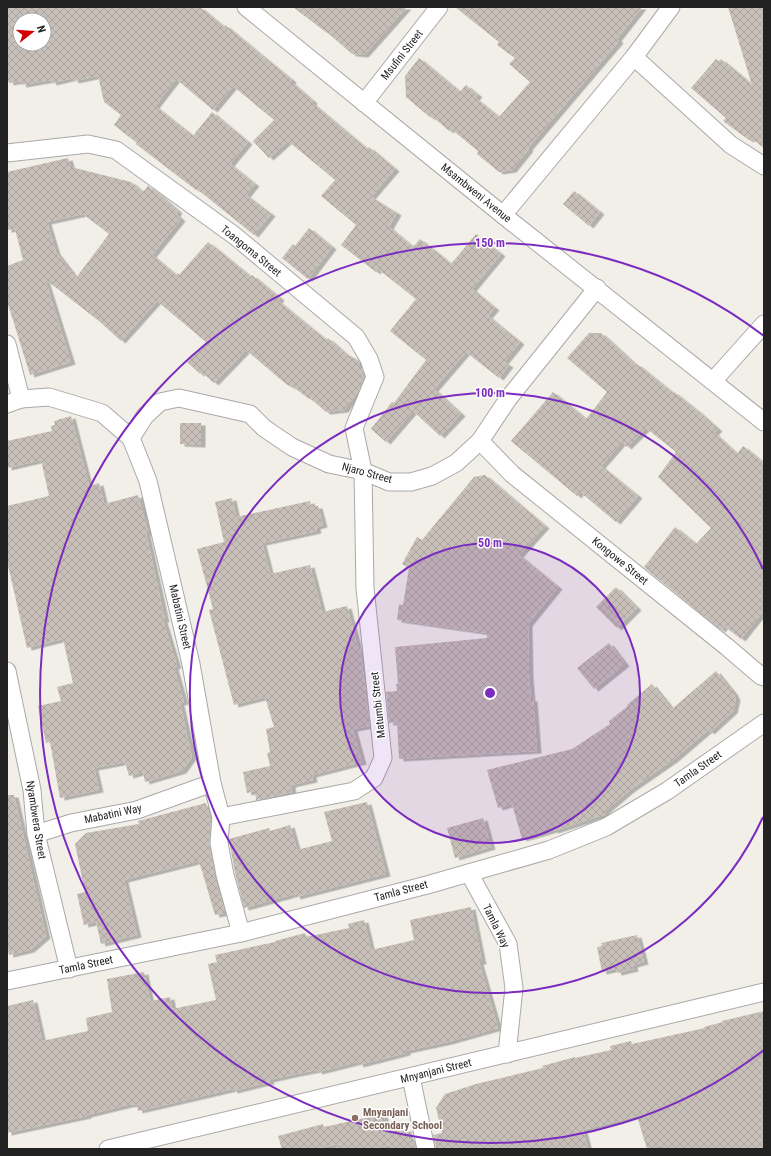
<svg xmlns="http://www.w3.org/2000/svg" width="771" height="1156" viewBox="0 0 771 1156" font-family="'Roboto Condensed',sans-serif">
<defs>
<pattern id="building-cross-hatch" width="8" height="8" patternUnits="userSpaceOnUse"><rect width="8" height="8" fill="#c7bfb8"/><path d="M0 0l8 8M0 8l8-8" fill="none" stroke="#aba49e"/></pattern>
<filter id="shadow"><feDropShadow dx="4.5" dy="2.5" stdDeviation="0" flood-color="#0004"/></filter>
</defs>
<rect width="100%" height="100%" fill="#f2efe9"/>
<!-- building -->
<g fill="url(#building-cross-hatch)" fill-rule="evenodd" filter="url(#shadow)">
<path d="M7,7H200L224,27L225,25L292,80L291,82L313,101L312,103L367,149L369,147L395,169L371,197L397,213L389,227L413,247L420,239L451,264L476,234L501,254L472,289L495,308L488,316L520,342L504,362L509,365L499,378L466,352L434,389L461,414L440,436L413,411L386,442L371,429L392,402L394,403L426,360L390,331L416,299L378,269L376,272L341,245L356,225L321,196L335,180L288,141L269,158L253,141L274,120L233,86L213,110L176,79L155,106L193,136L212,112L248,142L230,164L255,184L246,195L271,214L254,235L197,189L196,190L136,144L137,143L114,125L121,115L104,102L98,76L74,81L73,78L52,83L51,80L22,85L21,81L9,83L7,75ZM20,20H44V44H20Z"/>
<polygon points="293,7 407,7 364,55 352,54 327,32 327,33"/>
<polygon points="455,7 642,7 617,39 619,41 528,148 529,149 512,170 499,172 477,154 478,151 451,129 449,131 432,116 431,118 406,97 405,76 419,58 460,92 466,85 478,95 475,98 499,117 530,82 509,64 515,58 497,45 499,42"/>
<polygon points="728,7 764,7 764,148 751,138 749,140 723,121 726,118 691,88 716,59 719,61 721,59 752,85"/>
<path d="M68,158L71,167L131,182L143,192L148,186L158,193L178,211L176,214L181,219L152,255L176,275L178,273L179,275L208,242L251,277L252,275L280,298L278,301L326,340L328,338L348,356H351L358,361L360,363L357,367L362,373L364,378L358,391L344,410L326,412L310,398L309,399L296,389L286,384L246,350L214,383L202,372L200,374L187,362L206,342L157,301L121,341L99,321L45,279L71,362L30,375L7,301V266L23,260L15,229L7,230V172ZM83,214L109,234L76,278L56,252L47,222Z"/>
<polygon points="574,191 600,212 589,226 563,204"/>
<polygon points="309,228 332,247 308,279 282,258 293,244 295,246"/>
<polygon points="589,333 601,333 636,365 637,364 673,393 674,392 699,412 718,429 714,433 737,454 743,446 764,463 764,610 741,639 724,626 721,630 644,567 675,527 696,544 711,528 658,477 676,452 646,428 627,447 622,442 601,466 638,496 616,522 580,492 577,496 511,441 553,392 586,419 607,392 567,358"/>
<polygon points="71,416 89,486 99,483 104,504 138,495 148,532 146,533 165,620 163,620 177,666 174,667 184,702 180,703 192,757 182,771 145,782 143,772 129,776 125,762 94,768 99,790 60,798 50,742 46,743 38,706 61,701 57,687 73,683 63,639 27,648 7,561 7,506 49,496 41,460 7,468 7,441 52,431 51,426 55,425 54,421"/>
<polygon points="180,423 201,423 201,445 180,444"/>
<polygon points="485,475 545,526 519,555 558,587 528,624 529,676 531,699 533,699 537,751 399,759 397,722 389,723 386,692 397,691 396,684 398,684 395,647 487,638 487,633 397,620 399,604 403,605 409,568 402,564 417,537 422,540 474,477"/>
<polygon points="232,498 236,517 310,501 311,506 318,506 323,525 316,527 317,531 262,543 270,574 310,565 322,612 347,606 358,648 360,647 370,726 353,729 362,762 312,775 313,780 291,785 292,792 256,800 255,791 247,793 243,772 270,766 267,753 270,752 266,729 274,727 265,697 234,705 209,610 213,609 197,549 224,542 215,502"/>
<polygon points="616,587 637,608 617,628 596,607"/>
<polygon points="609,643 625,664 594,689 577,668"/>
<polygon points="716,671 733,692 736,698 733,711 710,732 708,730 673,760 631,789 605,811 606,814 554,831 553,830 522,839 512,804 498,808 487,770 572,749 610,724 609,721 628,706 627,705 652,684 672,709"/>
<polygon points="7,795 14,795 46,936 30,950 9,955 7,943"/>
<polygon points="367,802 386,874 296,897 295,894 244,908 235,873 229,839 269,828 270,831 290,825 297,850 332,841 324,812"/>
<polygon points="206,803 211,821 209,845 215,878 225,913 215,915 199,861 124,880 137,935 101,944 96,922 84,925 77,894 85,892 75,844 86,833 139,824 138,821"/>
<polygon points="483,818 491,847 455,858 447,828"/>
<polygon points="471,907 482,962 479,962 498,1028 448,1042 406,1051 406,1053 359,1065 358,1062 318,1072 317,1070 296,1074 269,1080 270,1082 233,1091 233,1089 138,1111 137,1104 128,1105 87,1115 87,1116 7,1133 7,1006 33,1000 42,1041 88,1031 86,1018 112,1012 107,979 144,972 150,1001 170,997 172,1009 216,1000 208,964 217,962 215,955 275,942 275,941 305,933 306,937 349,928 348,924 364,920 371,950 414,940 410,920"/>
<polygon points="637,935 644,962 633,965 634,969 617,973 616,969 602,972 597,947 602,946 601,943"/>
<polygon points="764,1011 764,1149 664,1149 663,1145 647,1149 637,1116 583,1130 588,1149 436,1149 433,1135 442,1133 436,1108 445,1094 476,1084 543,1068 542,1066 575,1057 575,1058 611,1050 610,1046 631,1041 632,1044 705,1028 704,1027 723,1022 722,1021"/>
<polygon points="383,1114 386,1126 395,1123 397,1131 407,1129 409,1140 414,1139 416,1149 392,1149 391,1145 371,1149 338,1149 337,1144 317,1149 282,1149 278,1136 323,1124 324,1127"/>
</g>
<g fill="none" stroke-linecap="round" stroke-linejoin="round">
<!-- minor casing -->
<g stroke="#a9a9a9" stroke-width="19">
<g id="minor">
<polyline points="246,7 503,215 764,422"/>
<polyline points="634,57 731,145 764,166"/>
<polyline points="364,103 439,7"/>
<polyline points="7,153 88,144 116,150 235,236 356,337 369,359 375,377 354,428 363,471 365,588 383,758 374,778 354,791 221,817"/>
<polyline points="503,215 634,57 671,7"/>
<polyline points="7,344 21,399"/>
<polyline points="713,381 764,324"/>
<polyline points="7,404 21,399 49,397 102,413 131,438 148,481 191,664 212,783 221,817 219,843 225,875 241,933"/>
<polyline points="131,438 145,416 160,402 179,398 250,414 264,428 292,447 329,464 363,471 389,482 411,482 432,476 456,463 480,441 508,399 597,288"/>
<polyline points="480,441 512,474 727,647 761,676 764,677"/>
<polyline points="7,671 32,790 36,834 69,969"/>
<polyline points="36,834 71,823 137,810 212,783"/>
<polyline points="469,873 508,944 514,988 507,1054"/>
<polyline points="7,981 241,933 427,885 549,850 606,827 667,791 764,723"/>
<polyline points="411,1077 426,1149"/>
<polyline points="108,1149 764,992"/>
</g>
</g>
<!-- minor -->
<use href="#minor" stroke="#fff" stroke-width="17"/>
</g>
<!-- distance rings -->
<circle cx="490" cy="693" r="150" fill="#7b2cbf" fill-opacity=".12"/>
<g fill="none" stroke="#7b2cbf" stroke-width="2">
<circle cx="490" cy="693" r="150"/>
<path d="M763 817A300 300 0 1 1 763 569"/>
<path d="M764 1050A450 450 0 1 1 764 336"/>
</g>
<!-- markers -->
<circle fill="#8d6e63" stroke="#fff" stroke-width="1.5" cx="355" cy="1118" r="4"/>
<g text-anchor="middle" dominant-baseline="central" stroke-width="3" stroke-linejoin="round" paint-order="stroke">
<!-- street labels -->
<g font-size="11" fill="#222" stroke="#fff">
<text transform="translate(402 55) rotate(-52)">Msufini Street</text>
<text transform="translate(476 193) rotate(39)">Msambweni Avenue</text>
<text transform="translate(251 251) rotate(39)">Toangoma Street</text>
<text transform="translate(367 473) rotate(15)">Njaro Street</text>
<text transform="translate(620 561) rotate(39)">Kongowe Street</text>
<text transform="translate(180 617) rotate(77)">Mabatini Street</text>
<text transform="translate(378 705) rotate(-96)">Matumbi Street</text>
<text transform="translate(698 769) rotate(-35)">Tamla Street</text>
<text transform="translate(113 814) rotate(-12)">Mabatini Way</text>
<text transform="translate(36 820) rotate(81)">Nyambwera Street</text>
<text transform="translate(401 891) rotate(-15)">Tamla Street</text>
<text transform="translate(496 926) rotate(64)">Tamla Way</text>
<text transform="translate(86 965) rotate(-12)">Tamla Street</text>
<text transform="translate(436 1071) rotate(-14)">Mnyanjani Street</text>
</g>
<!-- education labels -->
<g font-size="11" font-weight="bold" fill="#785e54" stroke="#fff" text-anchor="start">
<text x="363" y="1112">Mnyanjani<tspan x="363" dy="13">Secondary School</tspan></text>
</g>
</g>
<circle cx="490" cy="693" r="6" fill="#7b2cbf" stroke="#fff" stroke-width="2"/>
<g font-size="12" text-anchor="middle" font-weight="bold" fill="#7b2cbf" stroke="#fff" stroke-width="3" stroke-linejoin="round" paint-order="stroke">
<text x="490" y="247">150 m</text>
<text x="490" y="397">100 m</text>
<text x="490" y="547">50 m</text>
</g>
<!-- border -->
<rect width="771" height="1156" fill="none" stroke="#222222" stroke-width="16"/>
<!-- north arrow -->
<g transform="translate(32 32) rotate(73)"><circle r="19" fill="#ffffff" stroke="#a7a7a7"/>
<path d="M0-3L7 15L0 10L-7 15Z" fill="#d40000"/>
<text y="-6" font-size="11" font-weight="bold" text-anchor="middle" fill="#222222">N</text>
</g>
</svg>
